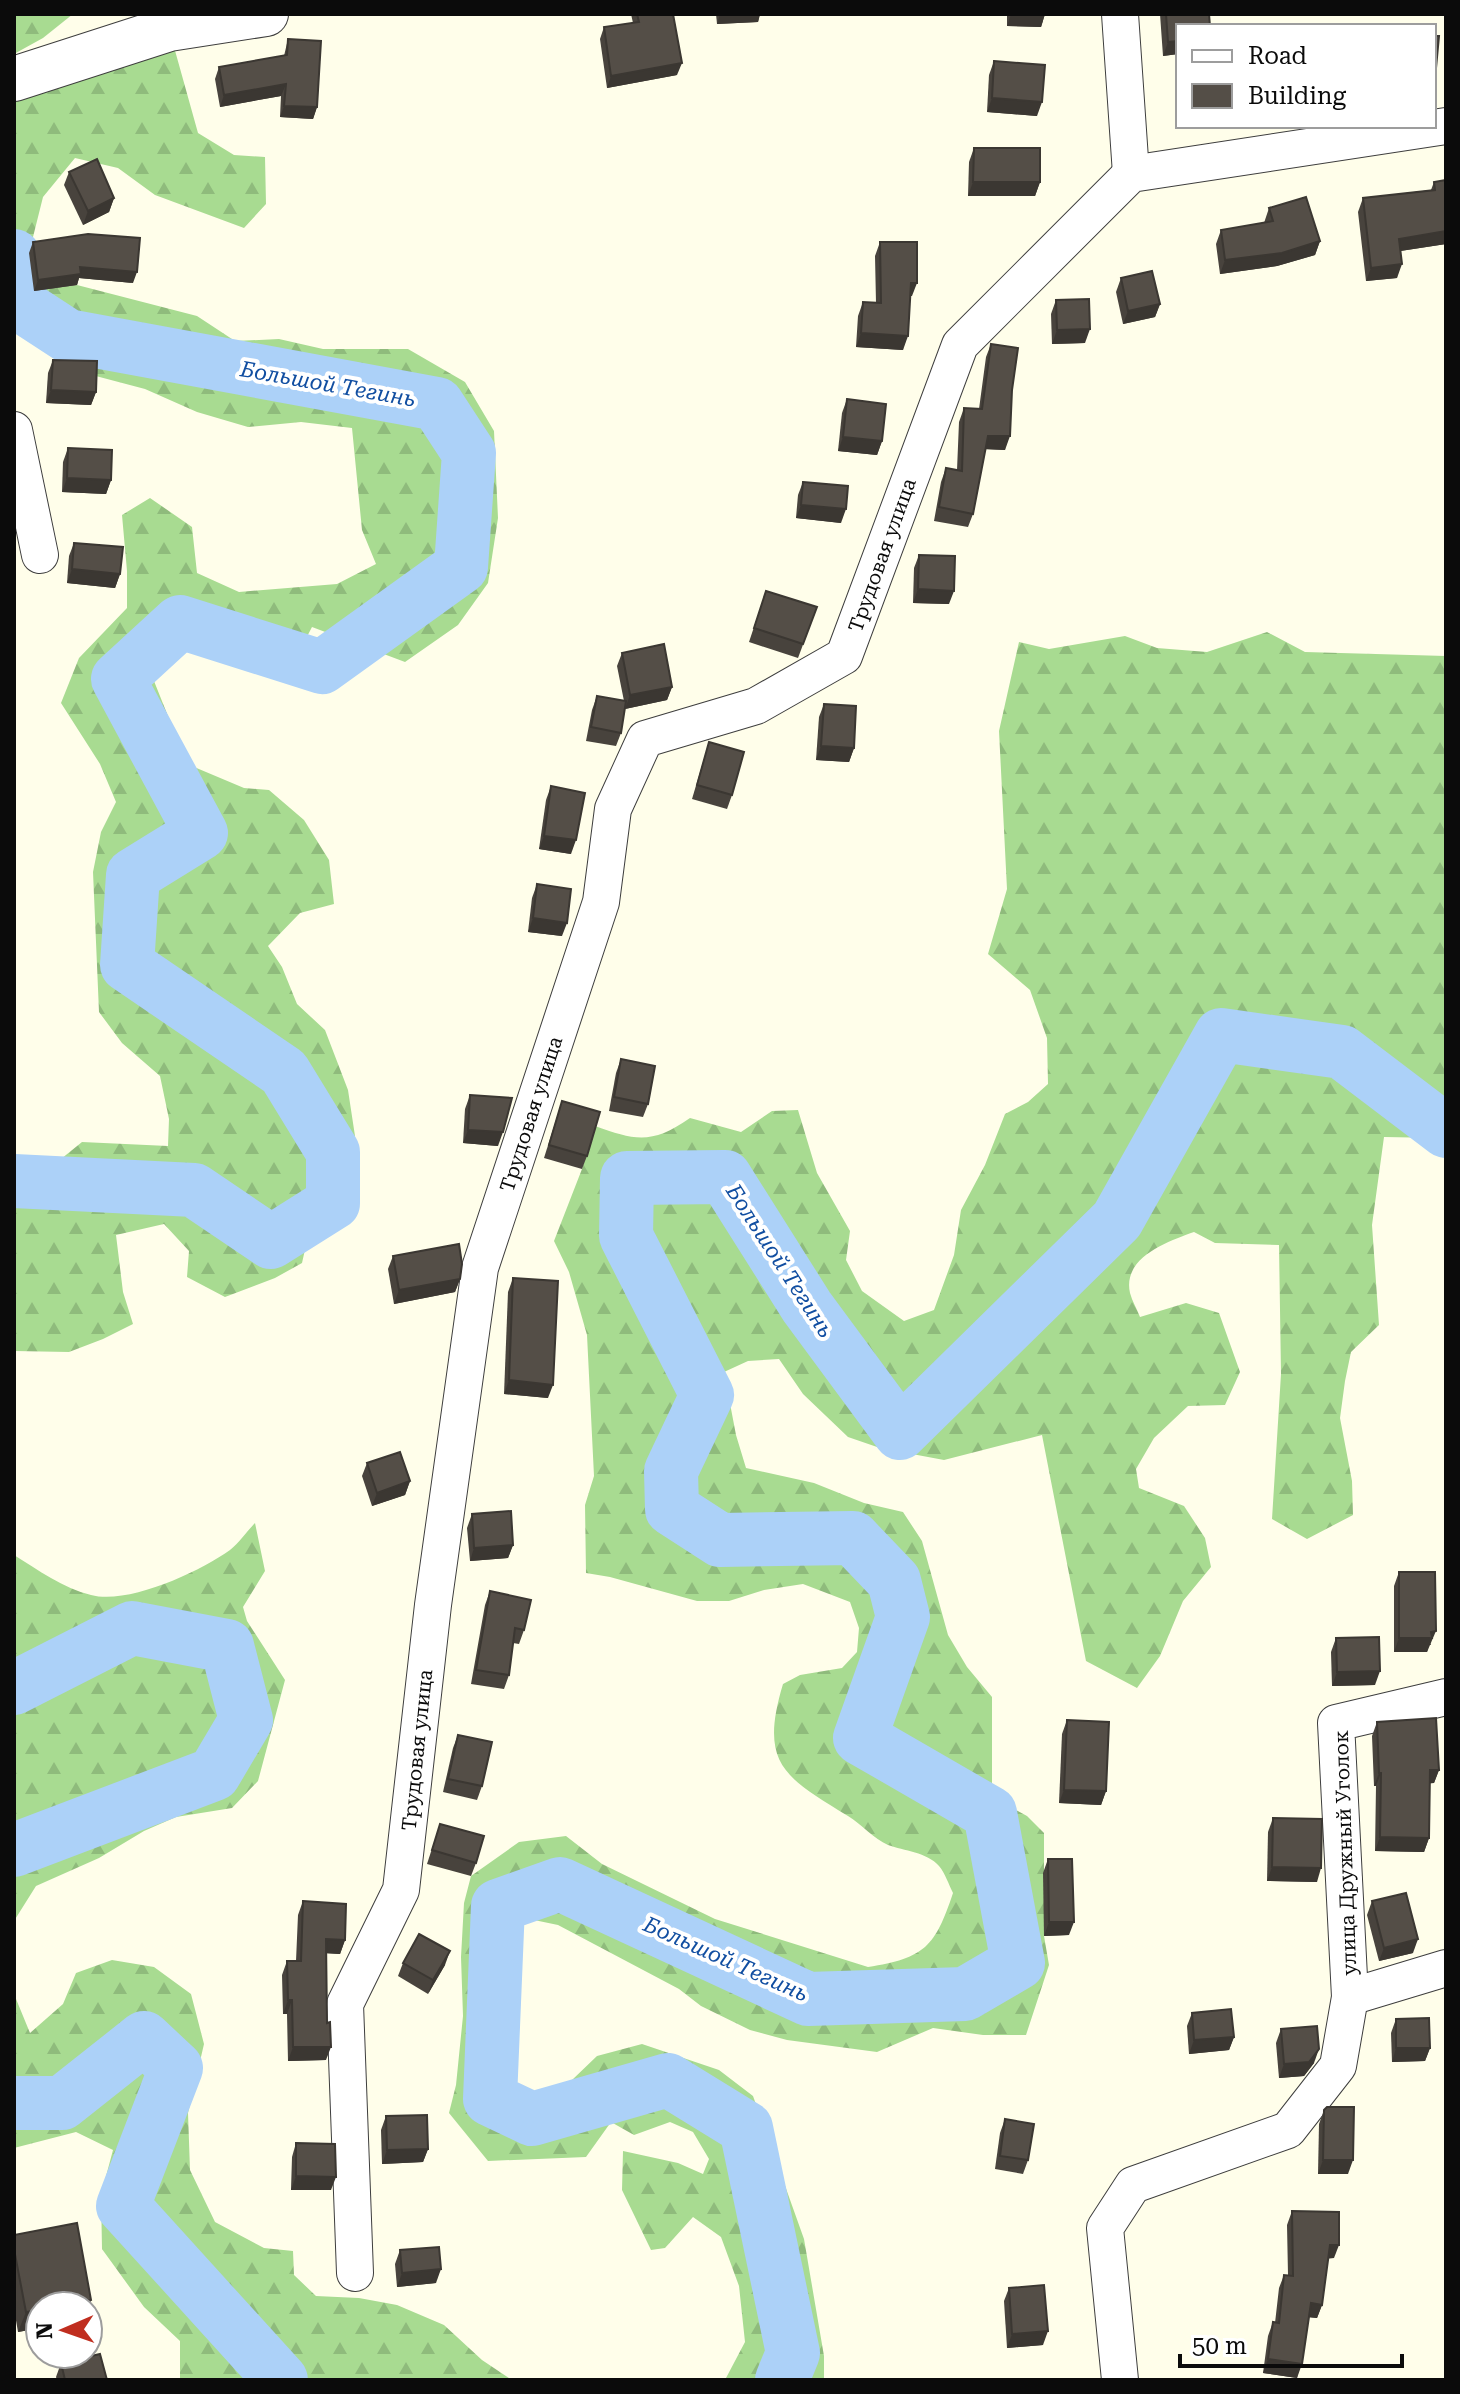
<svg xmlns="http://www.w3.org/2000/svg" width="1460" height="2394" viewBox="0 0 1460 2394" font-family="'Roboto Serif',serif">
<defs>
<pattern id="forest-firs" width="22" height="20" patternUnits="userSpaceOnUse" patternTransform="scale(2)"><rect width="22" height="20" fill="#a8db91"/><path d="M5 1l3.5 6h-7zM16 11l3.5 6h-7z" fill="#8fbb7c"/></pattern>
</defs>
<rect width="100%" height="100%" fill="#fffeea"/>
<!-- forest -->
<g fill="url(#forest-firs)">
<polygon points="14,14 73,14 43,38 14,54"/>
<polygon points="169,29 198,133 234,155 265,157 266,204 244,228 155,195 118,168 75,158 43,197 29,253 34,290 77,285 197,316 235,341 279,339 323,349 408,349 465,382 494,431 498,518 488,583 458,625 405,662 312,627 287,675 176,646 152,676 187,764 244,788 269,790 304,820 329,860 334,904 300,913 268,946 282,967 297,1004 325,1030 348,1090 355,1136 351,1183 317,1196 302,1263 275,1278 225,1297 187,1277 189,1251 164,1224 116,1235 123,1292 133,1324 103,1339 69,1352 14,1351 14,1167 61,1159 82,1142 168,1146 169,1119 160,1076 122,1043 99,1012 93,872 101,832 116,802 100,764 61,703 79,658 127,608 127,571 122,515 150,498 192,527 197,573 239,592 337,584 376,564 362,530 352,428 301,422 248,427 197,412 145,389 92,375 50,342 14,321 14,79"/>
<path d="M1267,632L1305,652L1446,656V1146L1440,1138L1384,1137L1372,1225L1379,1325L1351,1352L1345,1381L1340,1418L1352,1481L1353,1515L1307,1539L1272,1519L1281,1374L1279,1245L1215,1243L1194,1232C1169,1241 1122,1257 1130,1293C1132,1301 1137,1309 1140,1317L1186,1303L1219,1313L1240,1372L1225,1405L1188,1406L1154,1438L1136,1469L1139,1488L1184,1506L1205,1538L1211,1567L1183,1601L1160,1656L1137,1688L1086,1661L1042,1435L944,1460L880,1448L848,1437L803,1394L779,1359L748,1361L724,1372L736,1435L746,1468L814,1483L864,1503L903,1512L922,1541L948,1635L967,1667L992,1697V1797L1027,1816L1044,1833V1936L1049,1965L1026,2035H983L933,2028L877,2052L787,2040L750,2030L701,2006L679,1989L558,1925L510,1915L505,2023L508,2062L520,2093L547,2104L597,2056L642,2044L719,2070L753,2096L804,2239L824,2356V2380H722L726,2378L745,2342L739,2286L721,2237L693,2217L665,2248L651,2250L622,2190L623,2151L678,2163L703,2174L709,2159L693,2132L670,2122L634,2135L611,2122L586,2157L488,2161L449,2113L456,2085L463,2016L461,1957L464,1903L471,1876L519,1842L566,1836L602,1864L715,1919L868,1967C925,1958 935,1947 953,1893C949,1885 945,1873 939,1866C927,1852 904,1851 888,1845C874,1839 861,1824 848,1816C784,1777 759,1764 783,1684L800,1675L842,1668L857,1652L859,1628L850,1602L803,1584L764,1590L729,1601H697L610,1577L586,1573L585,1505L594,1476L587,1335L569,1272L554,1241L582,1169L595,1126C636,1141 653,1144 690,1118L741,1132L772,1111L798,1110L817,1173L850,1231L846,1260L862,1291L904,1321L934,1310L954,1255L961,1210L985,1165L1005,1114L1028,1102L1048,1084L1047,1038L1030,990L988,954L1007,889L999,731L1019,642L1049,649L1125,636L1157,648L1207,652Z"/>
<path d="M255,1523L265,1571L243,1607L247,1621L285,1680L258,1781L232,1808L176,1817L144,1831L99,1858L36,1886L14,1921V1555C38,1570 63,1588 91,1595C128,1605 199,1572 230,1550C239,1543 247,1531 255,1523Z"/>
<polygon points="112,1960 154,1967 191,1994 204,2044 188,2113 190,2170 215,2222 264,2248 293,2251 294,2275 316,2296 359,2298 397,2305 444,2325 482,2360 512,2380 180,2380 180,2341 144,2307 102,2249 101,2195 113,2150 76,2132 14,2148 14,1994 30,2033 63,2004 76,1973"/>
</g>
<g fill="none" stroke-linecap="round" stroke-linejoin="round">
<!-- river -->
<g stroke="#acd1f8" stroke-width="54">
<polyline points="14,256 22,306 68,336 437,404 469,453 461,567 322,667 180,622 118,679 201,833 133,875 127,965 284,1072 333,1152 333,1203 271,1242 194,1190 14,1181"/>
<polyline points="14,1688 132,1628 227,1646 246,1720 214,1774 14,1850"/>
<polyline points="14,2103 62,2103 144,2038 176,2068 123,2206 281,2380"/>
<polyline points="782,2380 793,2353 746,2128 668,2080 532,2119 490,2099 498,1906 560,1884 808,1999 965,1994 1018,1963 990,1813 860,1738 903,1617 894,1581 853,1538 720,1540 672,1509 671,1471 707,1395 626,1236 627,1178 725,1177 807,1307 900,1433 1117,1220 1221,1035 1342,1052 1446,1131"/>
</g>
<!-- minor casing -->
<g stroke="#3e3e3e" stroke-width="38">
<g id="minor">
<polyline points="1120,14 1131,174"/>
<polyline points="14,430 40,555"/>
<polyline points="1350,1997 1446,1968"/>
<polyline points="355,2273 345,2004 401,1890 433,1605 480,1268 601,902 613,809 645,739 756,706 844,656 960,345 1131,174 1446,126"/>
<polyline points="1120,2380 1105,2228 1133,2185 1288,2130 1338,2066 1350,1997 1336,1723 1446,1697"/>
</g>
</g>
<!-- tertiary casing -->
<g stroke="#3e3e3e" stroke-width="46">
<polyline id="tertiary" points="14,79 169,29 266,14"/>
</g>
<!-- minor -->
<use href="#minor" stroke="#fff" stroke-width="36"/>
<!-- tertiary -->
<use href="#tertiary" stroke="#fff" stroke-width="44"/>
</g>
<!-- wall -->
<g fill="#48433d">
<polygon points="631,14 673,14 677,75 607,88 600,39 604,27 633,23"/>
<polygon points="716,14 760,14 758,22 717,24"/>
<polygon points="1007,14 1045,14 1041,27 1007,26"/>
<polygon points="1160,14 1209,14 1178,26 1178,54 1163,56"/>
<polygon points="288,39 317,107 313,119 280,117 281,96 220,107 215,79 219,67 284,56"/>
<polygon points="994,61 1037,116 987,112 989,75"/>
<polygon points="974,148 1040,182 1035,196 968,196 969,162"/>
<polygon points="69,172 114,198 109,212 83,225 64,185"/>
<polygon points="1434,182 1446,244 1400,251 1397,278 1366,281 1358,212 1363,198 1431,190"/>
<polygon points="1269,208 1320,241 1315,255 1277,266 1220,274 1216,244 1221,230 1264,223"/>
<polygon points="33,242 133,283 79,278 77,285 34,291 29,253"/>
<polygon points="880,242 912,296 910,296 903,350 856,347 858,316 863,302 876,303 875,256"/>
<polygon points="1121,278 1160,304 1155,317 1123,324 1116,292"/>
<polygon points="1056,300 1085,343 1052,344 1051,314"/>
<polygon points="991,344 1012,390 1005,450 985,449 973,514 968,527 934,521 941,482 946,468 957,470 959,422 964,408 979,409 986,357"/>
<polygon points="53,360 96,392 91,405 46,403 48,373"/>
<polygon points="847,399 882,441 877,455 838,451 842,413"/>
<polygon points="68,448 111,480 106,494 62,492 63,462"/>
<polygon points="803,482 841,523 796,518 798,495"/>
<polygon points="74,543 120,574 115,588 67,583 69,556"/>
<polygon points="919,555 949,604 913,603 914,568"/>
<polygon points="766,591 817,607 798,658 749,642"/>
<polygon points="622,653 672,687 667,700 625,709 621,733 616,746 586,741 592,710 597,696 624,701 617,666"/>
<polygon points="824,704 854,748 849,762 816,760 819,717"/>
<polygon points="709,742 732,795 727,809 692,799"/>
<polygon points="551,786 571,854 539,849 546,800"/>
<polygon points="537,884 562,936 528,932 532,898"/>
<polygon points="621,1059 648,1104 643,1117 609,1111 616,1073"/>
<polygon points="470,1095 498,1146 463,1143 465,1109"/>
<polygon points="562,1101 587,1156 582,1169 544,1158"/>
<polygon points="393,1256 460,1279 455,1292 394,1304 388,1269"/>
<polygon points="513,1278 548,1398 504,1394 508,1292"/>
<polygon points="367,1463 410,1481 405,1495 372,1506 362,1476"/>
<polygon points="472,1514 513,1545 508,1558 470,1561 467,1528"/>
<polygon points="1399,1572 1431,1645 1429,1645 1427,1652 1394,1652 1394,1586"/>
<polygon points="490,1591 524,1630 519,1644 513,1643 509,1675 504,1689 471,1684 485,1605"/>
<polygon points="1336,1638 1375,1685 1332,1686 1331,1652"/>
<polygon points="1067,1720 1106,1791 1101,1805 1059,1803 1062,1734"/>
<polygon points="1377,1722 1439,1770 1434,1783 1430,1783 1429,1838 1424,1852 1375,1851 1376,1786 1374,1786 1372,1736"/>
<polygon points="458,1735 482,1786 477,1800 443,1792 453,1748"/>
<polygon points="1273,1818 1317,1882 1267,1881 1268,1832"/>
<polygon points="440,1824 476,1863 471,1876 427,1864"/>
<polygon points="1048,1859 1069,1935 1044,1936 1043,1873"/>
<polygon points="303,1901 345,1940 340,1954 326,1953 326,2060 288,2061 287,2014 283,2014 282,1975 287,1961 296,1961 298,1915"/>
<polygon points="1372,1901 1413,1953 1379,1961 1367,1915"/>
<polygon points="403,1963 445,1965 428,1994 398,1976"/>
<polygon points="1192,2013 1234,2037 1229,2050 1189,2054 1187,2026"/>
<polygon points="1396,2019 1430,2048 1425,2061 1392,2062 1391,2033"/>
<polygon points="1281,2029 1314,2063 1304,2076 1279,2078 1276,2043"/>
<polygon points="1324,2110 1348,2174 1318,2174 1319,2124"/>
<polygon points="386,2116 428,2149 423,2162 382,2164 381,2130"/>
<polygon points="1005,2119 1028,2160 1023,2174 995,2169 1000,2133"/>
<polygon points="296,2143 331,2190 291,2190 292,2157"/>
<polygon points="1292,2211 1334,2258 1328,2258 1322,2305 1317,2318 1309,2317 1297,2378 1263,2373 1268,2336 1273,2322 1275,2323 1279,2288 1284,2275 1288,2275 1287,2225"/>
<polygon points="14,2235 91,2300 88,2309 88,2306 40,2306 40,2328 18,2332 14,2309"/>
<polygon points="400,2250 436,2283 397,2287 395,2264"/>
<polygon points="1009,2288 1043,2345 1007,2348 1004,2301"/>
<polygon points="61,2363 107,2380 57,2380 56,2377"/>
</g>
<!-- shaded-wall -->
<g fill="#3b3732">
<polygon points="720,14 760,14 758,22 717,24"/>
<polygon points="1011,14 1045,14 1041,27 1007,26"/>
<polygon points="1178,41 1178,54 1163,56 1168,42"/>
<polygon points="682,63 677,75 607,88 611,76"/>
<polygon points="286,84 281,96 220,107 224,95"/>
<polygon points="992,98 1042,102 1037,116 987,112"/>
<polygon points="284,106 317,107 313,119 280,117"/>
<polygon points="973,182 1040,182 1035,196 968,196"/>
<polygon points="114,198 109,212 83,225 88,211"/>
<polygon points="1446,231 1446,244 1394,252 1399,239"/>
<polygon points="1320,241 1315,255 1277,266 1220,274 1225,260"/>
<polygon points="1402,264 1397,278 1366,281 1371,268"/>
<polygon points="80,267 137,272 133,283 79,278 77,285 34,291 38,280"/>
<polygon points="911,283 917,283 912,296 906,296"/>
<polygon points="1160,304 1155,317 1123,324 1128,311"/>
<polygon points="1090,329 1085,343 1052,344 1057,330"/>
<polygon points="861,333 908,336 903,350 856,347"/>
<polygon points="51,390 96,392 91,405 46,403"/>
<polygon points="988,436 1010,436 1005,450 983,449"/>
<polygon points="843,437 882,441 877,455 838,451"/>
<polygon points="67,478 111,480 106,494 62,492"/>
<polygon points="801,505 846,509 841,523 796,518"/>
<polygon points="72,569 120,574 115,588 67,583"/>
<polygon points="918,589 954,591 949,604 913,603"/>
<polygon points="672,687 667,700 625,709 630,695"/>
<polygon points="821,746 854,748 849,762 816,760"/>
<polygon points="544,836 576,840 571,854 539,849"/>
<polygon points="533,918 567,923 562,936 528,932"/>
<polygon points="468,1130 503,1132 498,1146 463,1143"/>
<polygon points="460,1279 455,1292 394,1304 399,1290"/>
<polygon points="509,1380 553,1385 548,1398 504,1394"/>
<polygon points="410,1481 405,1495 372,1506 377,1493"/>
<polygon points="513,1545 508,1558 470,1561 474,1548"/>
<polygon points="1436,1631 1427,1652 1394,1652 1399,1638"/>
<polygon points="1380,1671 1375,1685 1332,1686 1337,1672"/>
<polygon points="1430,1770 1439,1770 1434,1783 1425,1784"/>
<polygon points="1379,1773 1381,1773 1376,1786 1374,1786"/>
<polygon points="1064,1790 1106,1791 1101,1805 1059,1803"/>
<polygon points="1380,1837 1429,1838 1424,1852 1375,1851"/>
<polygon points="1272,1867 1321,1868 1317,1882 1267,1881"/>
<polygon points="1049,1922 1074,1922 1069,1935 1044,1936"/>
<polygon points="326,1939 345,1940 340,1954 321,1953"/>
<polygon points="1418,1939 1413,1953 1379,1961 1384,1948"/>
<polygon points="450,1951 445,1965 428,1994 433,1980"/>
<polygon points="288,2000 292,2000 287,2014 283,2014"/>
<polygon points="1234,2037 1229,2050 1189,2054 1194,2040"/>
<polygon points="293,2047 331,2047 326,2060 288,2061"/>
<polygon points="1396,2048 1430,2048 1425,2061 1392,2062"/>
<polygon points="1319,2049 1314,2063 1304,2076 1279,2078 1284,2064"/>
<polygon points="428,2149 423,2162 382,2164 387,2150"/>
<polygon points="1323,2160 1353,2160 1348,2174 1318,2174"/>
<polygon points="296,2176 336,2177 331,2190 291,2190"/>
<polygon points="1330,2245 1339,2245 1334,2258 1325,2259"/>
<polygon points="441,2269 436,2283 397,2287 402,2273"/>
<polygon points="91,2300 88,2309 88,2306 59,2306"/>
<polygon points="1311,2303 1322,2305 1317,2318 1306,2317"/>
<polygon points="40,2310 40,2328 18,2332 26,2312"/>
<polygon points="1048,2331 1043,2345 1007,2348 1012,2334"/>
<polygon points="1268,2359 1302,2364 1297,2378 1263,2373"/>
</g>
<!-- building -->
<g fill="#544e47" stroke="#3b3732" stroke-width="2">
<polygon points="637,14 673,14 682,63 611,76 604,27 639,22"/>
<polygon points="1166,14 1209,14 1210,26 1178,26 1178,41 1168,42"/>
<polygon points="1258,24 1258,26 1237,26"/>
<polygon points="1434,36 1439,36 1436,68 1434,68"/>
<polygon points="288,39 321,41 317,107 284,106 286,84 224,95 219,67 287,55"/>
<polygon points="994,61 1045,65 1042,102 992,98"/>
<polygon points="974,148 1040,148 1040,182 973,182"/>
<polygon points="97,159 114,198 88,211 69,172"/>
<polygon points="1446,180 1446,231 1399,239 1402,264 1371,268 1363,198 1435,190 1434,182"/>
<polygon points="1306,197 1320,241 1282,253 1225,260 1221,230 1273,221 1269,208"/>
<polygon points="88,234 140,238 137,272 80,267 81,274 38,280 33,242"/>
<polygon points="880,242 917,242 917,283 911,283 908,336 861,333 863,302 881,303"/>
<polygon points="1152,271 1160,304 1128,311 1121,278"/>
<polygon points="1089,299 1090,329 1057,330 1056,300"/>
<polygon points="991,344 1018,348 1012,390 1010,436 988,436 973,514 939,507 946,468 962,471 964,408 982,409"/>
<polygon points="53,360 97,361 96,392 51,390"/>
<polygon points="847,399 886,404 882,441 843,437"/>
<polygon points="68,448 112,450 111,480 67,478"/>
<polygon points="803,482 848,486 846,509 801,505"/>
<polygon points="74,543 123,547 120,574 72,569"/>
<polygon points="919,555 955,556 954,591 918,589"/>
<polygon points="766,591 817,607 803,644 754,628"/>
<polygon points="664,644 672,687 630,695 622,653"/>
<polygon points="597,696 626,701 621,733 591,727"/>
<polygon points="824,704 856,706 854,748 821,746"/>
<polygon points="709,742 744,752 732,795 697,785"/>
<polygon points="551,786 585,793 576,840 544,836"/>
<polygon points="537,884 571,889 567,923 533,918"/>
<polygon points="621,1059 655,1066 648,1104 614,1097"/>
<polygon points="470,1095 512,1098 503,1132 468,1130"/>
<polygon points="562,1101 600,1112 587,1156 549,1145"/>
<polygon points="459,1244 462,1264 460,1279 399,1290 393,1256"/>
<polygon points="513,1278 558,1281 553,1385 509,1380"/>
<polygon points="400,1452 410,1481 377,1493 367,1463"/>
<polygon points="511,1511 513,1545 474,1548 472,1514"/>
<polygon points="1399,1572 1435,1572 1436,1631 1431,1632 1432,1638 1399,1638"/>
<polygon points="490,1591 531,1600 524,1630 515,1628 509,1675 476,1670"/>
<polygon points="1379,1637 1380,1671 1337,1672 1336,1638"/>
<polygon points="1436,1718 1439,1770 1430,1770 1429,1838 1380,1837 1381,1773 1379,1773 1377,1722"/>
<polygon points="1067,1720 1109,1722 1106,1791 1064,1790"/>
<polygon points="458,1735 492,1742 482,1786 448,1779"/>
<polygon points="1273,1818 1322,1819 1321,1868 1272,1867"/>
<polygon points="440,1824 484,1836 476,1863 432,1850"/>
<polygon points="1048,1859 1072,1859 1074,1922 1049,1922"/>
<polygon points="1406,1893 1418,1939 1384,1948 1372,1901"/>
<polygon points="303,1901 346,1904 345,1940 326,1939 327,2023 330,2022 331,2047 293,2047 292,2000 288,2000 287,1961 301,1961"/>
<polygon points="419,1934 450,1951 433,1980 403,1963"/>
<polygon points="1231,2009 1234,2037 1194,2040 1192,2013"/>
<polygon points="1429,2018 1430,2048 1396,2048 1396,2019"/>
<polygon points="1317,2026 1319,2049 1309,2062 1284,2064 1281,2029"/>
<polygon points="1327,2107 1354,2107 1353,2160 1323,2160 1324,2110"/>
<polygon points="427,2115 428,2149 387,2150 386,2116"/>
<polygon points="1005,2119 1034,2124 1028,2160 1000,2156"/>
<polygon points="296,2143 335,2144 336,2177 296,2176"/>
<polygon points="1292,2211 1339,2212 1339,2245 1330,2245 1322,2305 1311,2303 1302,2364 1268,2359 1273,2322 1279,2323 1284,2275 1293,2276"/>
<polygon points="77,2223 91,2300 59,2306 40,2306 40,2310 26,2312 14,2249 14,2235"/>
<polygon points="439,2247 441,2269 402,2273 400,2250"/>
<polygon points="1044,2285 1048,2331 1012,2334 1009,2288"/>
<polygon points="100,2354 107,2380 65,2380 61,2363"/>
</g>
<g text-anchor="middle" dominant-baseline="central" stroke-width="8" stroke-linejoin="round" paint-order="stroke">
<!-- street labels -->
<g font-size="20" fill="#0b0b0b" stroke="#fff">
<text transform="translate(882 555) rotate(-70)">Трудовая улица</text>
<text transform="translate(531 1114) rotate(-72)">Трудовая улица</text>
<text transform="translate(417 1750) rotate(-84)">Трудовая улица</text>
<text transform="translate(1345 1853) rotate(-92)">улица Дружный Уголок</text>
</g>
<!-- water labels -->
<g font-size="22" font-style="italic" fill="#114ea1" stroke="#fff">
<text transform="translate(328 384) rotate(10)">Большой Тегинь</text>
<text transform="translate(780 1261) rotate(57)">Большой Тегинь</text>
<text transform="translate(726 1959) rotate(24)">Большой Тегинь</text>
</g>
</g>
<!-- border -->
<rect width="1460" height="2394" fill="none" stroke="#0b0b0b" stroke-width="32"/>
<!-- legend -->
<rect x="1176" y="24" width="260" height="104" fill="#ffffff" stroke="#9d9d9d" stroke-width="2"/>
<rect x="1192" y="50" width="40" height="12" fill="#ffffff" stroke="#9d9d9d" stroke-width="2"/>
<text x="1248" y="64" font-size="24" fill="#0b0b0b">Road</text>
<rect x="1192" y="84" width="40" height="24" fill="#544e47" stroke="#9d9d9d" stroke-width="2"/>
<text x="1248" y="104" font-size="24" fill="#0b0b0b">Building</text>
<!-- north arrow -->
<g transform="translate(64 2330) rotate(268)"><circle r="38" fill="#ffffff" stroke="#9d9d9d" stroke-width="2"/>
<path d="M0-6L14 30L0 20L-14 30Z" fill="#c02e1f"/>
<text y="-12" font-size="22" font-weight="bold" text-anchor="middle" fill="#0b0b0b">N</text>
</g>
<!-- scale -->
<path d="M1180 2354v12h222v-12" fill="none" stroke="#0b0b0b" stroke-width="4"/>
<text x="1192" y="2354" font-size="24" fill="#0b0b0b" stroke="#ffffff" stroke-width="6" paint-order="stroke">50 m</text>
</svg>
